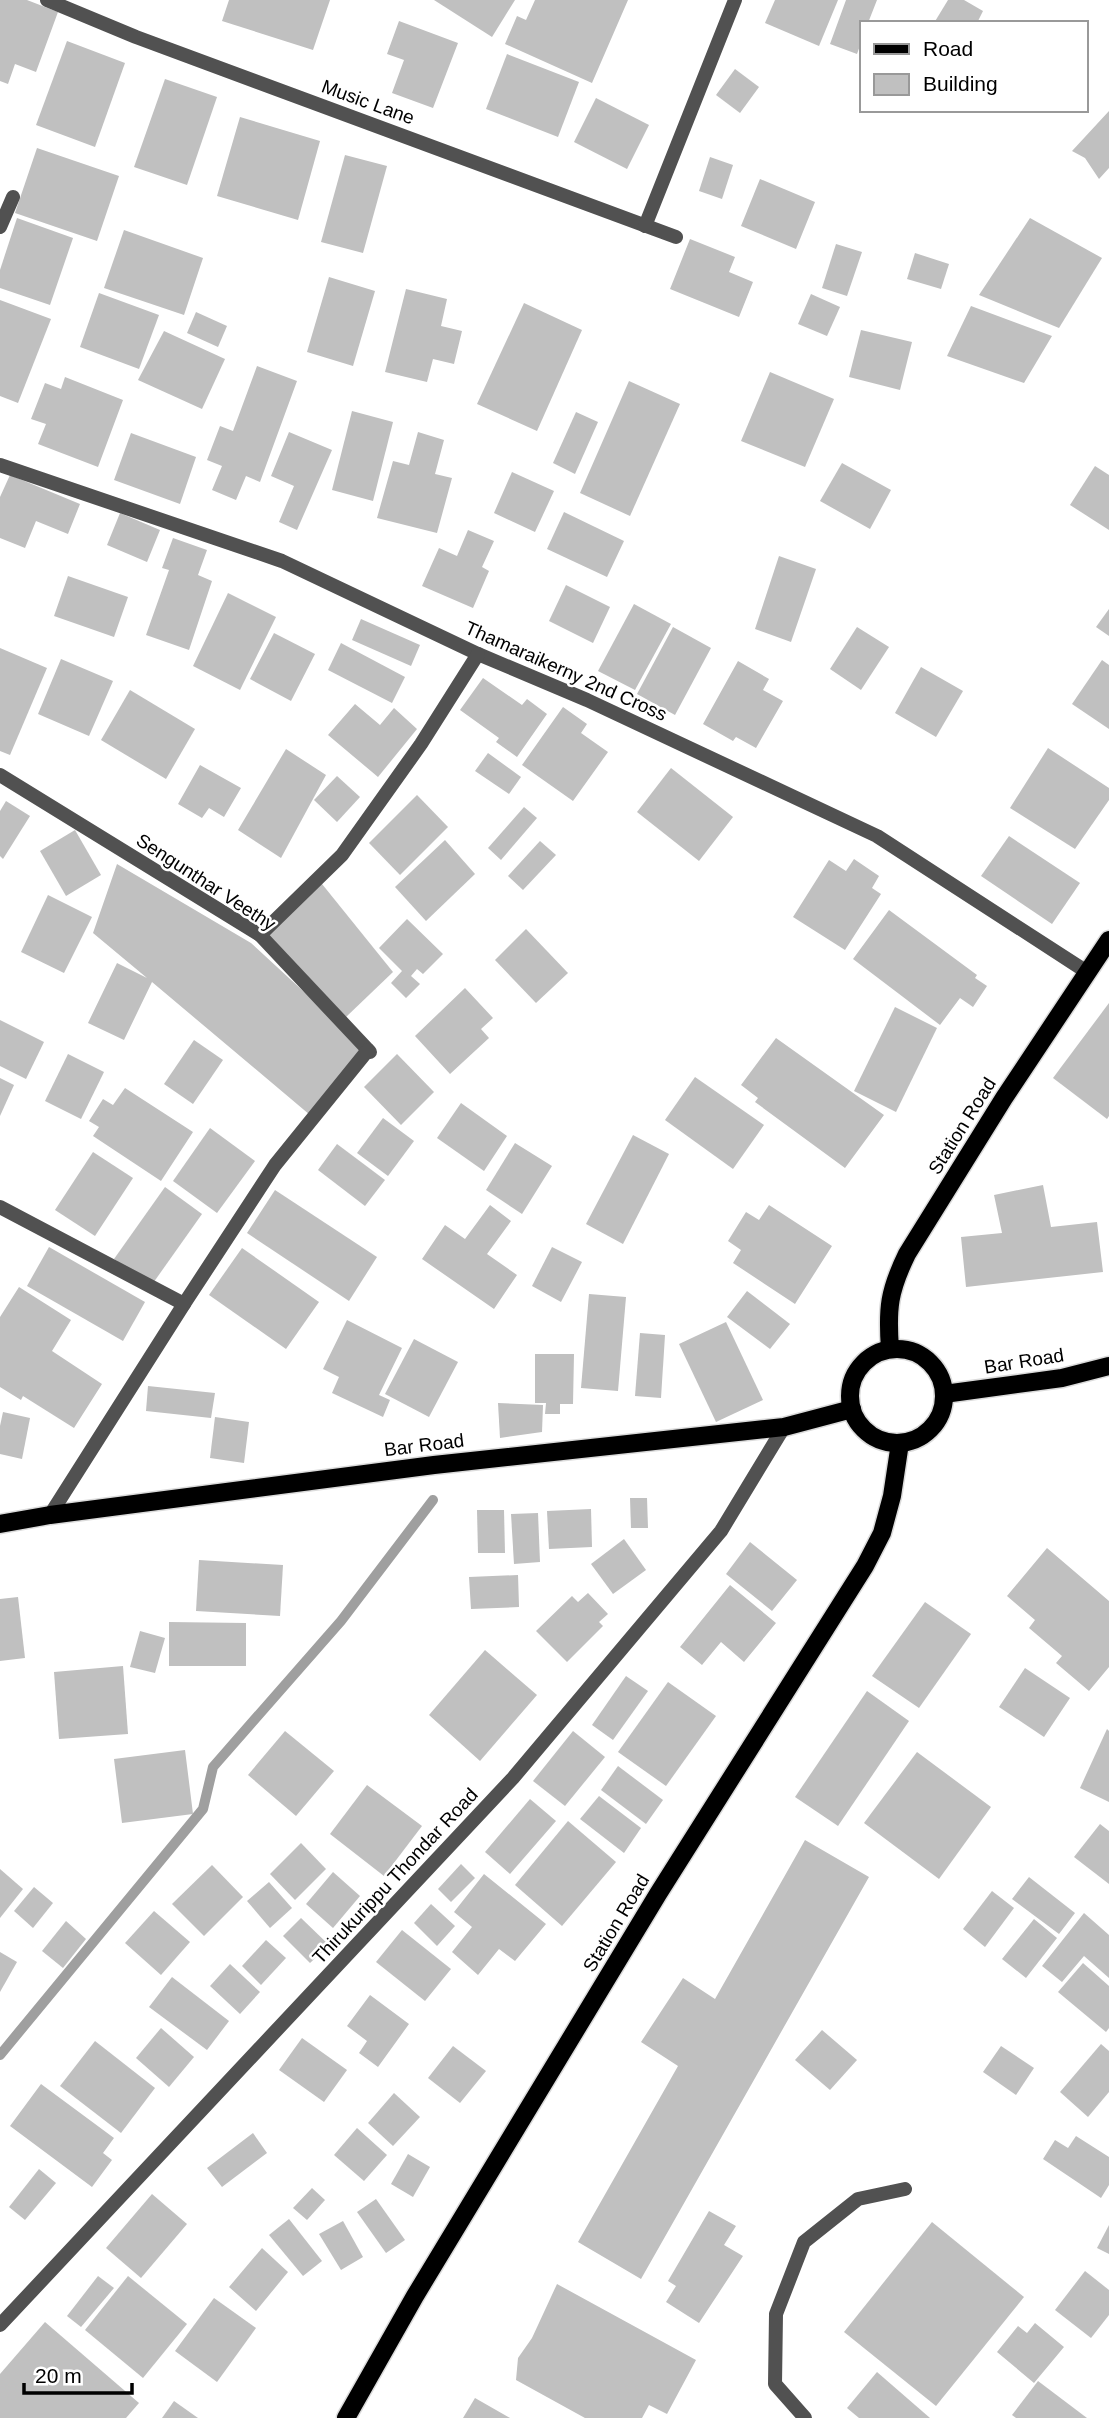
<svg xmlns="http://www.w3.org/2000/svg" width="1109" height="2418" viewBox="0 0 1109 2418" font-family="Helvetica,sans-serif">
<rect width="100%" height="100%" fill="#fff"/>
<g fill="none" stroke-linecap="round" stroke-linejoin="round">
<!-- stream -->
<polyline stroke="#9f9f9f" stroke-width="10" points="0,2055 203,1809 213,1767 341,1621 433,1500"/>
</g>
<!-- building -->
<g fill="#c0c0c0">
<polygon points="0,0 27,0 58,12 36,72 15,64 8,84 0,81"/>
<polygon points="229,0 330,0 313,50 222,21"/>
<polygon points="434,0 515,0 492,37"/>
<polygon points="535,0 628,0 592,83 505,44 517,16 526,20"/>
<polygon points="775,0 838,0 819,46 765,23"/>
<polygon points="846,0 877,0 868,23 862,23 862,40 857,54 830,44"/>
<polygon points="948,0 964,0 983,11 977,23 934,23"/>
<polygon points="399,21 458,43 433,108 392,93 404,60 387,54"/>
<polygon points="67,41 125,63 95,147 36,125"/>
<polygon points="507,54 579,82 558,137 486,109"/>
<polygon points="735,69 759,87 740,113 716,95"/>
<polygon points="165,79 217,97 187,185 134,167"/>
<polygon points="596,98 649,125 627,169 574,142"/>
<polygon points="1109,111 1109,168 1099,179 1085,158 1072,151"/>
<polygon points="240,117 320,141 298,220 217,196"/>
<polygon points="37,148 119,176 97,241 15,213"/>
<polygon points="345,155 387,166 363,253 321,242"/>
<polygon points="710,157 733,165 722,199 699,191"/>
<polygon points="760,179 815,202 796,249 741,226"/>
<polygon points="17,218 73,238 50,305 0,288 0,270"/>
<polygon points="1030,218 1102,258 1059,328 979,295"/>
<polygon points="124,230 203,258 184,315 104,288"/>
<polygon points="690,239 735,257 729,272 753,282 739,317 670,289"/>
<polygon points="836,244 862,252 847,296 822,288"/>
<polygon points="915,253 949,264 941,289 907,279"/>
<polygon points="329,277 375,291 353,366 307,352"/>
<polygon points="406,289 447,299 441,326 462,331 454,364 433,359 427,382 385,372"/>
<polygon points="99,293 159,315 139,369 80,347"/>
<polygon points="811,294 840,307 827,336 798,324"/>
<polygon points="0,300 51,319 18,403 0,396"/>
<polygon points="524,303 582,330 537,431 477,404"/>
<polygon points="971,306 1052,336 1024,383 947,356"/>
<polygon points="196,312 227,326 218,347 187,333"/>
<polygon points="861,330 912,342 900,390 849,377"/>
<polygon points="164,331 225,359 202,409 138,380"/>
<polygon points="257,366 297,381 260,482 246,476 236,500 212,490 222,466 207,460 220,426 233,431"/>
<polygon points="770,372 834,399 805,467 741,441"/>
<polygon points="65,377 123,400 98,467 38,444 46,424 31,419 45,383 61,389"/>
<polygon points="629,381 680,404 630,516 580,493"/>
<polygon points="352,411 393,422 373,501 332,490"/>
<polygon points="576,412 598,422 575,474 553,463"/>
<polygon points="289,432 332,450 297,530 279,522 294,486 271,476"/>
<polygon points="418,432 444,440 435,474 452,478 437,533 377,518 393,461 409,465"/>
<polygon points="131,433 196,457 180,504 114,480"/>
<polygon points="842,463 891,490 870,529 820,501"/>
<polygon points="1095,466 1109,475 1109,530 1070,505"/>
<polygon points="512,472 554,491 535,532 494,513"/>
<polygon points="10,475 80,504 68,534 36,521 25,548 0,538 0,497"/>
<polygon points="564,512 624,541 607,577 547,549"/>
<polygon points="120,513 160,530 147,562 107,545"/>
<polygon points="468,530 494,541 482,567 489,571 473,608 422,586 439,548 457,556"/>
<polygon points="173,538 207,550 198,575 212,581 189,650 146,635 169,570 162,568"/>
<polygon points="779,556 816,569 791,642 755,629"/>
<polygon points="68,576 128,597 114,637 54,616"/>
<polygon points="566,585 610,607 593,643 549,621"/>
<polygon points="228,593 276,617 240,690 193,666"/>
<polygon points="634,604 671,624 635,690 598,671"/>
<polygon points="1109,609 1109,636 1096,627"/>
<polygon points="361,619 420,645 411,666 352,640"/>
<polygon points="673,627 711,648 675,715 637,694"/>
<polygon points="857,627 889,647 861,690 830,669"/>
<polygon points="274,633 315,654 291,701 250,679"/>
<polygon points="341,643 405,677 392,703 328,670"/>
<polygon points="0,648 47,668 10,755 0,751"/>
<polygon points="61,659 113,681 89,736 38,714"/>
<polygon points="1102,660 1109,665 1109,729 1072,704"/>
<polygon points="738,661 769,679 763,690 783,701 756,748 736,737 733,741 703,724"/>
<polygon points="921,667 963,691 936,737 895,713"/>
<polygon points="483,678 522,705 527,699 547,714 517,757 496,742 499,738 460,710"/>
<polygon points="130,690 195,729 166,779 101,740"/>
<polygon points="355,704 380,725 394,708 417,729 378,777 328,735"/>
<polygon points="563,707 587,724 581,733 608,752 573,801 522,765"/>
<polygon points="1048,748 1109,788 1109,800 1075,849 1010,808"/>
<polygon points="286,749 326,775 281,858 238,830"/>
<polygon points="488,753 521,777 509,794 475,771"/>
<polygon points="200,765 241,788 224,817 209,808 202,818 178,804"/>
<polygon points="671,768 733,817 699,861 637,812"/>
<polygon points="337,776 360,797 337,822 314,800"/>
<polygon points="417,795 448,827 400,875 369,843"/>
<polygon points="6,801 30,816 3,859 0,856 0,811"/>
<polygon points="524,807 537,818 501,860 488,848"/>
<polygon points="75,830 101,875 66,896 40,851"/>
<polygon points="1009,836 1080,883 1052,924 981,876"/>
<polygon points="445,840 475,874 426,921 395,887"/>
<polygon points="540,841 556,855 523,890 508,876"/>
<polygon points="854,859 879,876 872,888 881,894 845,950 793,917 829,860 846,871"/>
<polygon points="117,864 251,943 367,1050 310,1115 152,982 124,1040 88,1023 117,963 147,978 93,933"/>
<polygon points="318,879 393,972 346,1017 265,931"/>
<polygon points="48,895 92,917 64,973 21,952"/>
<polygon points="889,910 977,975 975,978 987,986 973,1007 960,998 940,1025 853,959"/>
<polygon points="407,919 443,954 423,974 417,969 411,976 420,984 406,998 391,983 402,971 379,948"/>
<polygon points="526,929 568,973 536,1003 495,960"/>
<polygon points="465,988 493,1018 481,1029 489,1038 450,1074 415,1036"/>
<polygon points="1109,1003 1109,1116 1107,1119 1053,1078"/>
<polygon points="895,1007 937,1028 896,1112 854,1091"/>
<polygon points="0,1020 44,1042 26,1079 0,1066"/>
<polygon points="776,1038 884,1115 845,1168 755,1102 758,1098 741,1085"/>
<polygon points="194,1040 223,1060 193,1104 164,1084"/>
<polygon points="68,1054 104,1072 81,1119 45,1101"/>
<polygon points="397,1054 434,1092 401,1125 364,1087"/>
<polygon points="695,1077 764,1125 733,1169 665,1120"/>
<polygon points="0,1078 14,1085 0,1116"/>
<polygon points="125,1088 193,1132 161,1181 93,1136 99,1127 89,1121 103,1099 113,1105"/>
<polygon points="461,1103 507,1136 484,1171 437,1138"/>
<polygon points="383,1118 414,1141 388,1176 357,1153"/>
<polygon points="210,1128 255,1161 217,1213 173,1181"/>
<polygon points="633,1135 669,1154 623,1244 586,1224"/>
<polygon points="515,1143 552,1166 522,1214 486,1190"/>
<polygon points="337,1144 385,1180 365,1206 318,1170"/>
<polygon points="93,1152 133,1178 95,1236 55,1210"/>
<polygon points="1043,1185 1051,1227 1097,1222 1103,1272 966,1287 961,1237 1002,1233 994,1195"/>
<polygon points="165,1187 202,1214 151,1286 114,1259"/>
<polygon points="275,1190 377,1257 349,1301 247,1233"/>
<polygon points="490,1205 511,1221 487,1254 517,1275 494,1309 422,1259 445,1225 465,1239"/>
<polygon points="769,1205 832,1246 795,1304 733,1263 741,1250 728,1241 746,1212 759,1220"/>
<polygon points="49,1247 145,1302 123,1341 27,1286"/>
<polygon points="552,1247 582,1262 561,1302 532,1286"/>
<polygon points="242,1248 319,1302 286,1349 209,1295"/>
<polygon points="19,1287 71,1320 52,1351 102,1384 74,1428 23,1396 21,1400 0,1387 0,1317"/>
<polygon points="747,1291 790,1324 770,1349 727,1317"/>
<polygon points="589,1294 626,1297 618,1391 581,1388"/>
<polygon points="347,1320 402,1348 379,1395 390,1400 383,1417 332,1393 339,1377 323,1369"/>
<polygon points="726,1322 763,1400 716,1422 679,1344"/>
<polygon points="640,1333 665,1335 661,1398 635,1396"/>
<polygon points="414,1339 458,1362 429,1417 385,1394"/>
<polygon points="535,1354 574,1354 573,1404 560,1404 560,1414 545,1414 546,1403 535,1403"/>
<polygon points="148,1386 215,1393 211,1418 146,1411"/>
<polygon points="498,1403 543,1405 542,1432 500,1438"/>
<polygon points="3,1412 30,1418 22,1459 0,1454 0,1426"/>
<polygon points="215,1417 249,1422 244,1463 210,1458"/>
<polygon points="630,1498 647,1498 648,1528 631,1528"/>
<polygon points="591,1509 592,1547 549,1549 547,1511"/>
<polygon points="477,1510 504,1510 505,1553 478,1553"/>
<polygon points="538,1513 540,1562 514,1564 511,1514"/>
<polygon points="624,1539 646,1570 613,1594 591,1564"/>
<polygon points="750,1542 797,1580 772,1611 726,1574"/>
<polygon points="1047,1548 1109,1601 1109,1667 1089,1691 1056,1663 1062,1656 1029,1628 1035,1620 1007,1596"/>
<polygon points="199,1560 283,1565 280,1616 196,1611"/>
<polygon points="518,1575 519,1607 471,1609 469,1577"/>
<polygon points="730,1585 776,1623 744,1662 721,1642 702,1665 680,1647"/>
<polygon points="588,1593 608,1614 599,1622 603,1626 567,1662 536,1631 572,1596 578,1602"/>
<polygon points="18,1597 25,1658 0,1661 0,1599"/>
<polygon points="925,1602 971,1634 919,1708 872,1676"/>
<polygon points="169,1622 246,1623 246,1666 169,1666"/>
<polygon points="140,1631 165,1638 155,1673 130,1667"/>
<polygon points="485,1650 537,1695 480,1761 429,1715"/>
<polygon points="123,1666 128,1734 59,1739 54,1672"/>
<polygon points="1025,1668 1070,1698 1044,1737 999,1707"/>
<polygon points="626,1676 648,1691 613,1740 592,1725"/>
<polygon points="668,1682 716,1716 666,1786 618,1752"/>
<polygon points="867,1691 909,1721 838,1826 795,1797"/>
<polygon points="1107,1729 1109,1731 1109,1802 1080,1788"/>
<polygon points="285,1731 334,1771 296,1816 248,1775"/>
<polygon points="573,1731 605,1757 565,1806 533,1781"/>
<polygon points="185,1750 193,1814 122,1823 114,1759"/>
<polygon points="917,1752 991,1807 939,1879 864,1823"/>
<polygon points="618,1766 663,1800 646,1824 601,1790"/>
<polygon points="367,1785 422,1826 384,1876 330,1834"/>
<polygon points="599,1796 641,1828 624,1853 580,1819"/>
<polygon points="530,1799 556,1821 510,1874 485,1852"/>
<polygon points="568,1821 616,1862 562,1926 515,1885"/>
<polygon points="1100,1824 1109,1831 1109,1884 1074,1857"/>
<polygon points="805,1840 869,1877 641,2279 578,2242 678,2066 641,2042 683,1978 715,1999"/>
<polygon points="301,1843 326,1869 295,1900 270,1874"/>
<polygon points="461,1864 475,1878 451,1902 438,1889"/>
<polygon points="212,1865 243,1897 204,1936 172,1904"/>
<polygon points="0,1869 23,1889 0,1918"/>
<polygon points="333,1872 360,1896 333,1928 306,1904"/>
<polygon points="484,1874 546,1924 515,1961 499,1949 478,1975 452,1952 472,1927 454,1912"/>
<polygon points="1029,1877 1075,1913 1059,1934 1012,1899"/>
<polygon points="269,1882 292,1908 270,1928 247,1901"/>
<polygon points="34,1887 53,1903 33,1928 14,1911"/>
<polygon points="992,1891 1014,1908 985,1947 963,1929"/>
<polygon points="431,1904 455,1926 437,1946 414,1923"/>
<polygon points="154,1911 190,1942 161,1975 125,1943"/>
<polygon points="1084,1913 1109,1935 1109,1978 1084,1956 1062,1982 1042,1966"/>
<polygon points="301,1918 329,1945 310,1963 283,1936"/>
<polygon points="1034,1919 1057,1938 1026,1978 1002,1959"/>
<polygon points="66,1921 86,1939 63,1968 42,1951"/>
<polygon points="402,1930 451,1969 425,2001 376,1962"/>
<polygon points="266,1940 286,1958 261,1985 242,1966"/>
<polygon points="0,1952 17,1962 0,1992"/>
<polygon points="1083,1963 1109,1986 1109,2028 1106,2032 1058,1992"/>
<polygon points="230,1964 260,1992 240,2014 210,1986"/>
<polygon points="172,1977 229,2021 207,2050 149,2007"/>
<polygon points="370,1995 409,2024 378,2067 359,2053 367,2041 347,2026"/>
<polygon points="161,2028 194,2057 169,2087 136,2058"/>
<polygon points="822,2030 857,2060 830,2090 795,2060"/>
<polygon points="302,2038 347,2070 324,2102 279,2070"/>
<polygon points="95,2041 155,2088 121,2133 60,2086"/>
<polygon points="1101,2044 1109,2051 1109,2092 1088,2117 1060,2092"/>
<polygon points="453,2046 486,2071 460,2103 428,2078"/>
<polygon points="1001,2046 1034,2068 1016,2095 983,2072"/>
<polygon points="41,2084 114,2138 103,2153 112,2160 92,2187 10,2126"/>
<polygon points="394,2093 420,2117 393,2146 368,2123"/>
<polygon points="357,2128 387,2155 364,2181 334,2155"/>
<polygon points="253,2133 267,2153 222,2187 207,2168"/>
<polygon points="1076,2136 1109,2157 1109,2185 1101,2198 1043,2159 1055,2140 1068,2148"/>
<polygon points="408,2154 430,2167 413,2197 391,2184"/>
<polygon points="39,2169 56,2183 25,2220 9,2207"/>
<polygon points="312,2188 325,2200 307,2220 293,2208"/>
<polygon points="152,2194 187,2224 141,2278 106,2248"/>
<polygon points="376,2199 405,2240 386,2253 357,2212"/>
<polygon points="709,2211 736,2226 724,2245 743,2256 699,2323 666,2302 676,2286 668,2281"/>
<polygon points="289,2219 322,2261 303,2276 269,2235"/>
<polygon points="343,2221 363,2257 341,2270 319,2234"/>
<polygon points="932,2222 1024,2297 936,2406 844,2332"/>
<polygon points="1109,2225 1109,2254 1097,2248"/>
<polygon points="262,2248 288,2272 256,2311 229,2287"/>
<polygon points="1085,2271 1109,2290 1109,2315 1091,2338 1055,2310"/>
<polygon points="98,2276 114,2288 81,2327 67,2316"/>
<polygon points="128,2276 187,2324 143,2378 85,2330"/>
<polygon points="557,2284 696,2360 667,2414 649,2405 642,2418 585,2418 516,2380 518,2358 532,2338"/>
<polygon points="214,2298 256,2328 217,2382 175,2351"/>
<polygon points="45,2322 139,2403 126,2418 0,2418 0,2374"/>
<polygon points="1035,2323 1064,2347 1034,2383 997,2352 1018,2326 1027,2333"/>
<polygon points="877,2372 930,2418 859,2418 847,2408"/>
<polygon points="1038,2381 1087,2418 1016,2418 1012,2415"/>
<polygon points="475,2398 510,2418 463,2418"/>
<polygon points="174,2401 198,2418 162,2418"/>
</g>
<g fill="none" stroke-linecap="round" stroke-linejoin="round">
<!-- primary casing -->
<g stroke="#dbdbdb" stroke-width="21">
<g id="primary">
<path d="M890,1349C887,1308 889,1291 907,1254L1004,1098L1109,940"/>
<circle cx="897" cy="1396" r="47"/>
<polyline points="944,1394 1062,1378 1109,1366"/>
<polyline points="0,1524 50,1515 434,1465 784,1427 852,1409"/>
<polyline points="346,2418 415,2296 658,1894 865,1566 882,1533 892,1496 900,1443"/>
</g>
</g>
<!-- minor -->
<g stroke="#515151" stroke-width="14">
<polyline points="47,0 136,37 676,237"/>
<polyline points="645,226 735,0"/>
<polyline points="0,227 13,197"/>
<polyline points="0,465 282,561 478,654 587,700 877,836 1087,972"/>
<polyline points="0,775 260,935 370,1052"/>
<polyline points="260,935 342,855 421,744 478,654"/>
<polyline points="0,1207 184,1304 50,1515"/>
<polyline points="184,1304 275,1165 368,1050"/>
<polyline points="0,2325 513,1778 721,1531 784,1427"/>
<polyline points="805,2418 775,2384 776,2314 804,2242 858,2199 905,2189"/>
</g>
<!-- primary -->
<use href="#primary" stroke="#000" stroke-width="18"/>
</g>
<g text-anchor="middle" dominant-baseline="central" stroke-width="5" stroke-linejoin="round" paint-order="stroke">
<!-- street labels -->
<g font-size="19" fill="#000" stroke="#fff">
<text transform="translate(368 102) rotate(20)">Music Lane</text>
<text transform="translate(566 671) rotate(24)">Thamaraikerny 2nd Cross</text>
<text transform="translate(206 882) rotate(33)">Sengunthar Veethy</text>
<text transform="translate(962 1126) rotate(-58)">Station Road</text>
<text transform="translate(1024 1361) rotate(-9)">Bar Road</text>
<text transform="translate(424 1445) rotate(-7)">Bar Road</text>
<text transform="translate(395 1876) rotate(-47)">Thirukurippu Thondar Road</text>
<text transform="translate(616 1923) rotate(-59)">Station Road</text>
</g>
</g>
<!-- legend -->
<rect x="860" y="21" width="228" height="91" fill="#ffffff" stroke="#999999" stroke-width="2"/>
<rect x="874" y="44" width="35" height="10" fill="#000000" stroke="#999999" stroke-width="2"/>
<text x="923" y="56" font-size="21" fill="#000000">Road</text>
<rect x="874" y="74" width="35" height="21" fill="#c0c0c0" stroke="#999999" stroke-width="2"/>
<text x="923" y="91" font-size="21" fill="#000000">Building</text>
<!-- scale -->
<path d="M24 2383v10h108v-10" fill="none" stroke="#000000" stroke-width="3.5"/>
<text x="35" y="2383" font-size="21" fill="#000000" stroke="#ffffff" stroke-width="5" paint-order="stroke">20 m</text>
</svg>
